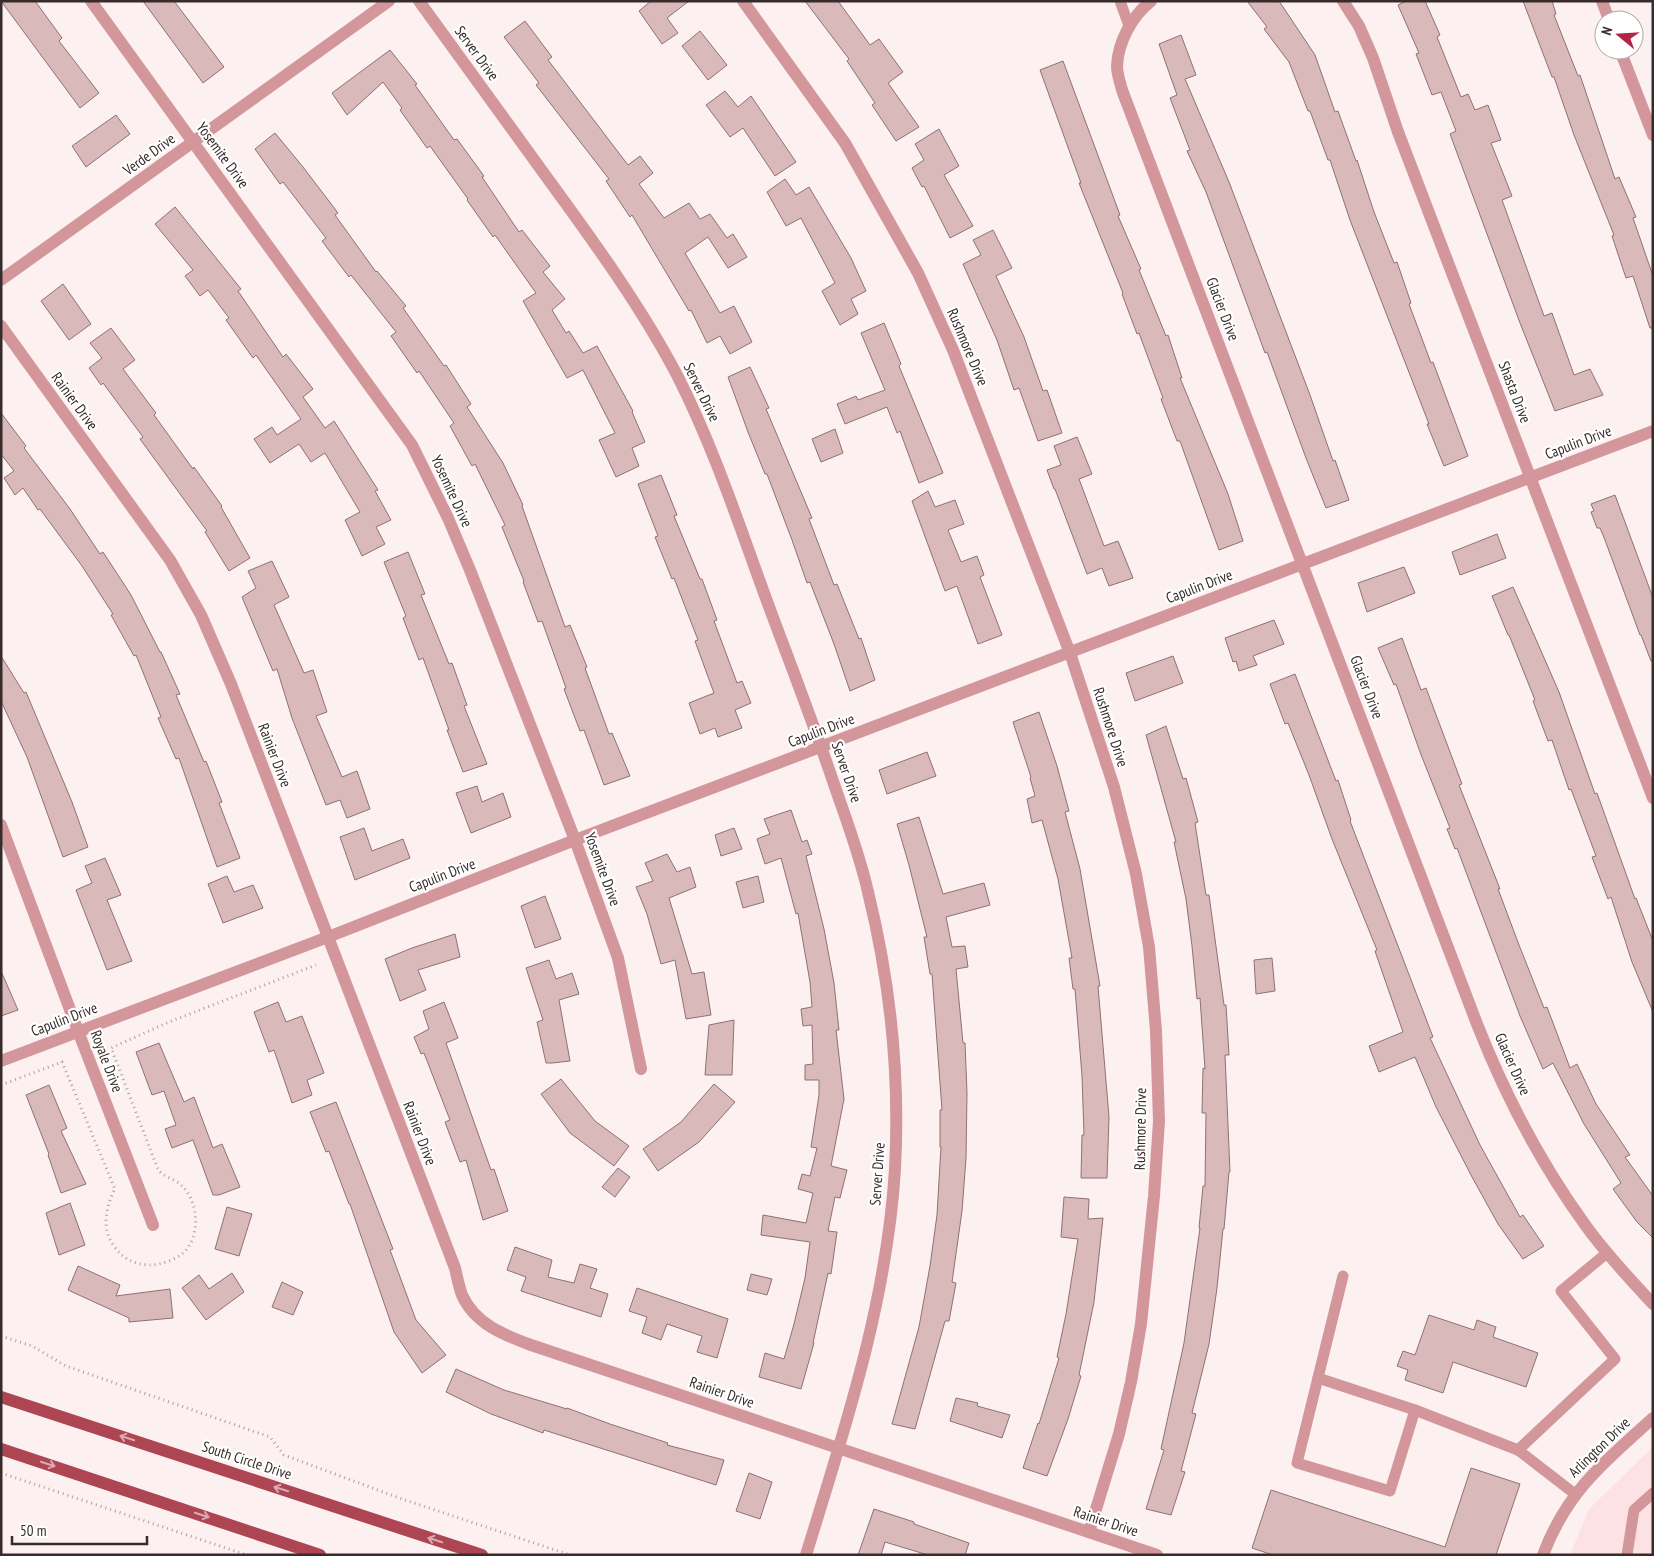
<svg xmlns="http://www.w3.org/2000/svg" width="1654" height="1556" viewBox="0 0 1654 1556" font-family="'PT Sans Narrow',sans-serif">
<rect width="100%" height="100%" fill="#fdf0f0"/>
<!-- built -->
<polygon fill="#fce2e3" points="1653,1447 1653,1555 1570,1555 1589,1509"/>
<!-- building -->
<g fill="#dab9bb" stroke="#8f7173">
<polygon points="1,1 35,1 62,38 59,41 99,93 80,108"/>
<polygon points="143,1 174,1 224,67 203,83"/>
<polygon points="651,1 689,1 667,18 678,33 662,44 639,11"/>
<polygon points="805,1 838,1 870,45 879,39 903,72 888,83 919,127 896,141 872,105 875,103 847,61 849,59"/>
<polygon points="1247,1 1279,1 1315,55 1335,112 1338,111 1356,161 1357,160 1374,212 1394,263 1397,262 1411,303 1409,304 1431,363 1433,362 1468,456 1444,466 1427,424 1429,424 1350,220 1330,160 1328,160 1310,111 1308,111 1289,62 1264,29 1267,27"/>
<polygon points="1406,1 1425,1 1440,35 1437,37 1461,97 1468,94 1475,110 1488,105 1501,140 1491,143 1512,196 1502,200 1544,316 1552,313 1574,375 1590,369 1603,395 1555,411 1520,323 1450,134 1456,131 1441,92 1432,95 1416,54 1419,53 1398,5"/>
<polygon points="1523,1 1552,1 1556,14 1554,15 1578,76 1580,75 1615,179 1619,177 1636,217 1633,218 1653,276 1653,328 1650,328 1633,276 1626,278 1612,236 1614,235 1574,135 1554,77 1552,77"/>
<polygon points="525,21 552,57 548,60 628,165 640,156 653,173 639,184 664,218 689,203 700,219 710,214 727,238 733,234 747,257 728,268 708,237 685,253 720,313 734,306 752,342 730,354 720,336 707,343 691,310 689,311 632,215 630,217 606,181 609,179 536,85 539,83 504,37"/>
<polygon points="700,31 727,65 708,80 682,46"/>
<polygon points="1181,35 1196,75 1185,79 1229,182 1310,395 1333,461 1335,460 1349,500 1326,508 1306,458 1267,352 1265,353 1206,192 1187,151 1190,150 1170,98 1177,95 1159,44"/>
<polygon points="390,50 417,84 415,85 454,140 457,139 484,176 482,177 519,232 522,230 550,266 543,272 565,299 552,310 566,333 569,331 583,353 597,346 633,411 632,412 645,442 632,448 639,466 616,477 599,440 615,433 583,370 567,378 523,301 536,293 495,235 493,237 467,200 468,199 430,146 427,148 400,110 402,108 383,82 347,115 332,93"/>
<polygon points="1063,61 1120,215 1118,216 1141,269 1139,270 1166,336 1168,335 1182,378 1180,378 1228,494 1243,541 1219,550 1180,441 1177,441 1161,399 1163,398 1139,333 1137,334 1122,294 1123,293 1079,183 1081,183 1040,70"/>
<polygon points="725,91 738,107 751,96 796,162 775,176 743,128 730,137 706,105"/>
<polygon points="116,115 130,134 86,167 72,146"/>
<polygon points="939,129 959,166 944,175 973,226 950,238 924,186 922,187 912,168 924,160 915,144"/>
<polygon points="275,133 303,167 338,213 335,215 376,272 377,271 406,306 403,308 444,366 446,365 471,404 467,407 503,463 523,505 522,506 565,627 570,625 587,667 585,668 609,734 612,733 630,776 604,785 584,730 580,731 564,689 566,688 542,621 538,622 523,582 524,581 502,527 505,525 475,464 472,466 450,426 454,423 419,371 417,373 391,336 396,332 351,275 349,277 322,241 326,238 283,182 280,184 255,149"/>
<polygon points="785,179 796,195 809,187 851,258 866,291 851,299 858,314 840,325 822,291 835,283 801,218 786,226 767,192"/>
<polygon points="175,207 241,289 238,291 283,357 286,354 313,389 303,397 325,428 334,421 378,490 375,491 391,520 376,527 385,544 362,556 345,520 360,512 325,453 311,462 299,444 270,463 254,439 272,427 277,435 301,419 256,355 253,358 226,320 229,318 208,290 200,296 185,276 193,270 155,224"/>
<polygon points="993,230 1012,268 996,276 1024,337 1043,391 1047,390 1062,433 1038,441 1019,388 1014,390 997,340 963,264 981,255 973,240"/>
<polygon points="63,284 91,324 69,340 41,301"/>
<polygon points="884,323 901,364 899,366 943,473 919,483 900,431 897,433 887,407 845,424 837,404 856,396 858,400 885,390 861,333"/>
<polygon points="111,328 135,360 123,369 156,413 154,415 193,469 194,467 222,506 221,507 250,558 229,571 205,532 207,531 140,439 143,437 103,383 101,385 89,368 102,358 90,343"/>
<polygon points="750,367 769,408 766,409 812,518 809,519 834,585 837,584 859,639 861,638 875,680 850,691 834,644 810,582 807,583 792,540 767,474 765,474 748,432 728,377"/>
<polygon points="1,413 26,446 24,448 70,509 100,554 103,552 131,595 160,652 161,652 180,694 176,695 204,762 206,761 222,802 219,803 240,858 217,867 179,758 176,759 158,718 161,717 136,655 134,656 111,615 113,614 82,566 40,509 38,510 23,488 15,495 4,478 14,471 1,454"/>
<polygon points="835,429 843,453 821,462 812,439"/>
<polygon points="1077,437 1092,474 1079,479 1104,546 1118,541 1133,578 1109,586 1102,568 1087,574 1055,489 1054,489 1047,470 1061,465 1054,446"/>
<polygon points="661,475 677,515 674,516 700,579 702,579 717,620 714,621 737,683 742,681 751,703 735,710 742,728 718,737 715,728 700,734 689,703 714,693 695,641 698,640 674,578 672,579 655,537 658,536 638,484"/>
<polygon points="928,491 935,507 955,500 964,524 948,530 961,562 977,556 984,575 980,577 1002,635 978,644 957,586 945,591 912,501"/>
<polygon points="1615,495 1653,598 1653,661 1651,661 1641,635 1640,635 1605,540 1600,528 1597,528 1591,512 1594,511 1591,504"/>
<polygon points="1497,534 1506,558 1460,575 1452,552"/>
<polygon points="408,552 425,594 421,595 449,664 452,663 467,705 464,706 487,764 463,772 447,730 449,730 423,658 419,660 403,618 406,616 384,562"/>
<polygon points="272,561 289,597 274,605 304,673 313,670 327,712 316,716 342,777 357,771 370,809 347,818 340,800 326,805 292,718 277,669 273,671 242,597 256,588 248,571"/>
<polygon points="1404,567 1415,593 1367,612 1358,583"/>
<polygon points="1513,587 1559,692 1595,794 1597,793 1635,899 1636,898 1653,941 1653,1012 1632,962 1611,897 1608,899 1592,857 1596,856 1571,789 1569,790 1552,740 1548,741 1533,701 1535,700 1509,635 1508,635 1492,596"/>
<polygon points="1274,620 1284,644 1253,656 1257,665 1239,671 1236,661 1233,662 1225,638"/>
<polygon points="1402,638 1421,690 1426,688 1462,784 1459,785 1500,889 1498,889 1519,945 1544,1008 1547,1007 1570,1068 1577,1064 1596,1104 1630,1155 1625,1157 1653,1196 1653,1238 1637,1222 1613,1189 1621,1183 1584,1124 1553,1063 1543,1069 1520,1016 1457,848 1455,849 1447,829 1450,828 1420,752 1396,684 1394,685 1378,648"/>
<polygon points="1,656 24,693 26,692 72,802 88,847 63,857 27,757 1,701"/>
<polygon points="1173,656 1183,683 1135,701 1126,673"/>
<polygon points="1295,674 1336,781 1338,780 1351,820 1350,821 1433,1037 1430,1038 1480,1145 1520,1217 1523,1215 1544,1246 1523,1259 1498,1224 1472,1177 1436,1107 1415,1057 1379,1072 1369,1046 1403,1032 1375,951 1377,950 1332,839 1309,775 1288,723 1285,724 1270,684"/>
<polygon points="1039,712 1057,766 1069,811 1065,812 1080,869 1100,986 1098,986 1109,1117 1107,1178 1081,1178 1082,1135 1084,1135 1082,1076 1075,989 1073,989 1069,958 1072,958 1058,879 1042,820 1032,823 1027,799 1035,796 1030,778 1031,777 1013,722"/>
<polygon points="1166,726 1183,779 1186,778 1198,822 1195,823 1206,895 1209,895 1224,1005 1226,1005 1229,1055 1225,1055 1230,1172 1229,1172 1224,1229 1223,1229 1217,1288 1209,1344 1192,1413 1196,1414 1181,1471 1185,1472 1171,1515 1146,1509 1164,1450 1161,1449 1184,1343 1200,1228 1199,1228 1203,1186 1205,1186 1206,1113 1202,1113 1203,1068 1205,1069 1200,998 1197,999 1192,946 1186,899 1174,842 1176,842 1146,735"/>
<polygon points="927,752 936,776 887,794 879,770"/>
<polygon points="477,786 482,802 503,793 511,817 471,833 456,793"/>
<polygon points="791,810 802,842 807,840 812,854 806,856 824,929 834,983 839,1030 836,1030 844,1099 831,1166 847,1170 840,1198 835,1197 828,1231 837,1232 831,1274 828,1273 813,1343 814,1343 801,1389 759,1377 765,1353 784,1359 794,1324 805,1278 810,1242 761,1235 763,1215 806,1223 813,1193 798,1189 802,1174 810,1176 817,1148 811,1147 819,1095 819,1080 805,1080 805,1065 813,1064 812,1025 803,1026 801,1009 812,1007 810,982 798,913 796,914 781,858 765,864 757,839 770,834 764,819"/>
<polygon points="919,817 943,894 984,883 990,905 946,917 952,947 965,946 968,967 956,969 963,1043 965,1043 967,1093 966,1158 962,1211 952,1282 956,1283 949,1321 945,1321 915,1429 892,1424 919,1327 930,1266 937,1215 941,1147 940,1147 940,1110 942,1110 932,974 930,974 924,937 927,937 909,865 897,824"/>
<polygon points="364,828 372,851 403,839 410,858 355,880 340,837"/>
<polygon points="734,828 742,849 721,856 715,835"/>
<polygon points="667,854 677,872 690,867 696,887 669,898 692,974 704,972 711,1015 686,1019 675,960 661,964 647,914 636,887 653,881 645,863"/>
<polygon points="105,858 121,895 107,900 132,961 107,970 76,890 92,883 85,866"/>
<polygon points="227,876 234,892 253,885 263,908 223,923 208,884"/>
<polygon points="758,876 764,902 743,908 736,882"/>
<polygon points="545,896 561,939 535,948 521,906"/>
<polygon points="455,934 460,957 418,970 426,990 400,1001 385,959 412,948"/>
<polygon points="1272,958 1275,991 1256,994 1254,960"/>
<polygon points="549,960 556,979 572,973 579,994 559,1000 570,1061 552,1063 546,1063 537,1022 543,1020 526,968"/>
<polygon points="1,971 18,1010 1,1016"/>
<polygon points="278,1002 286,1022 302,1016 324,1073 307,1080 312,1095 292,1103 274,1050 269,1052 254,1012"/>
<polygon points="444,1002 458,1038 446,1043 491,1170 494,1169 508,1211 483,1220 466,1160 460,1162 445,1122 450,1120 424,1053 421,1054 414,1037 429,1029 423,1011"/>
<polygon points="734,1020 732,1075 705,1075 709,1025"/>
<polygon points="159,1043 184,1102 194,1097 213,1148 222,1144 240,1187 219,1195 213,1195 193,1140 172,1148 165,1129 176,1125 164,1091 152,1095 136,1052"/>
<polygon points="561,1079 595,1121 629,1146 614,1166 570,1133 541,1094"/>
<polygon points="714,1084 735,1102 699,1142 658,1171 643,1149 681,1122"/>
<polygon points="49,1085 67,1128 61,1131 86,1184 61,1193 48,1155 49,1154 26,1095"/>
<polygon points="336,1102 393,1249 390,1250 416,1320 446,1355 422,1373 394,1332 350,1204 349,1204 329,1151 326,1152 310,1112"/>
<polygon points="618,1168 630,1177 615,1197 602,1187"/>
<polygon points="1064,1197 1089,1199 1088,1219 1103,1218 1094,1302 1079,1375 1081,1376 1068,1419 1047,1476 1023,1468 1038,1423 1039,1424 1059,1358 1057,1357 1066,1314 1078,1239 1061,1237"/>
<polygon points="70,1203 85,1245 59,1255 46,1213"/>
<polygon points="227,1207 252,1214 239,1256 215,1249"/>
<polygon points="515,1247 552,1260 548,1277 574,1283 580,1264 597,1269 590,1288 608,1294 601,1317 521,1291 526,1277 507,1270"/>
<polygon points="78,1266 120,1285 116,1296 170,1289 173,1318 129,1322 129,1318 68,1290"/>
<polygon points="232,1273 244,1292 206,1320 182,1288 199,1275 209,1289"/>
<polygon points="751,1274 772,1279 767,1295 747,1290"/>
<polygon points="282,1282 303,1292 293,1315 272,1307"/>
<polygon points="637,1288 728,1319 717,1358 697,1352 702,1336 667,1324 661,1340 642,1333 647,1317 629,1311"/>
<polygon points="1429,1315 1474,1330 1477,1320 1496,1327 1493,1337 1538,1353 1526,1387 1453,1362 1443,1393 1405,1380 1408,1370 1397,1366 1403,1351 1415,1355"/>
<polygon points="456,1369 504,1390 567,1409 567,1408 610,1424 668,1443 667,1445 724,1460 716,1485 544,1430 543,1433 491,1414 446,1392"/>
<polygon points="956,1398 978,1403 977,1406 1010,1415 1002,1438 950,1421"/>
<polygon points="1471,1468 1520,1484 1496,1555 1273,1555 1252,1548 1271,1490 1445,1547"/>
<polygon points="749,1473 772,1482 760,1519 736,1511"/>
<polygon points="874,1509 914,1522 914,1524 969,1543 965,1555 928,1555 885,1542 881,1555 858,1555"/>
</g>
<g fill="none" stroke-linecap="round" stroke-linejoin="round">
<!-- path -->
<g stroke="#aca0a0" stroke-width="3" stroke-dasharray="1 4" stroke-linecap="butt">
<path d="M1,1085L62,1062L115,1189C106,1206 101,1229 114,1246C123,1259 134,1264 149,1265C161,1265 179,1259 187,1249C200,1232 198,1201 182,1186C176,1179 162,1177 158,1169C142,1129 127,1088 111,1048L169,1022L316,965"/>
<polyline points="1,1336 32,1346 66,1366 270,1437 284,1455 402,1499 570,1555"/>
<polyline points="1,1473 247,1555"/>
</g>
<!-- service -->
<g stroke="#d3979b" stroke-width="11">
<polyline points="1120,1 1129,26"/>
<polyline points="1343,1276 1297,1463 1390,1491 1415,1410"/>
<polyline points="1318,1378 1415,1410 1518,1450 1615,1359 1561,1291 1607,1253"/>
<polyline points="1518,1450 1575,1494"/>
<polyline points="1627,1555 1634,1510 1653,1493"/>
</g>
<!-- minor -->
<g stroke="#d3979b" stroke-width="12">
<polyline points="91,1 412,445 448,518 470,570 575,840 618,958 641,1069"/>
<path d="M419,1C462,60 505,120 548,179C594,242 642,308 678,377C716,452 742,534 771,612C793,671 815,728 835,787C847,822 860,856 868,892C890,981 900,1076 895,1169C887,1302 845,1428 806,1555"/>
<polyline points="743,1 845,143 918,273 953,350 1070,653 1114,787 1136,874 1149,947 1156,1031 1159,1121 1154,1196 1141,1324 1131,1382 1119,1434 1089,1532"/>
<path d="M1151,1C1132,16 1118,42 1117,66C1117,74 1120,82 1122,90L1477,1024C1505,1095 1541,1164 1586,1226C1606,1254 1630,1279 1653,1304"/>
<polyline points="1343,1 1359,26 1373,58 1398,132 1653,798"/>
<polyline points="1602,1 1609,20"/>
<polyline points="1620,50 1653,135"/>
<polyline points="1,280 389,1"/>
<path d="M1,326L170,560L201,615L231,684L455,1268C457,1277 459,1287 462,1295C475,1324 504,1335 531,1345L1157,1555"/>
<polyline points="1,825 78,1031 153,1225"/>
<path d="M1543,1555C1567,1491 1604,1462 1653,1418"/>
</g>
<!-- tertiary -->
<polyline stroke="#d3979b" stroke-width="12" points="1,1061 328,937 575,840 1653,431"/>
<!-- primary -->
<g stroke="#ad4553" stroke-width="12">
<polyline points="1,1397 482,1555"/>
<polyline points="1,1449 320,1555"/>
</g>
</g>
<!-- one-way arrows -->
<defs><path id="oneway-shaft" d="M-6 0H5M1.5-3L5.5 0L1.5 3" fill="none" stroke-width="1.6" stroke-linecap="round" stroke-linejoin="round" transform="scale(1.25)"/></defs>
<g stroke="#daabb2">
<use href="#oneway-shaft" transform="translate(127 1438) rotate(-162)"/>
<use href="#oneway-shaft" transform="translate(48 1464) rotate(18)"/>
<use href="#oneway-shaft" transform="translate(281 1489) rotate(-162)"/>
<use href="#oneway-shaft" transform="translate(202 1515) rotate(18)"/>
<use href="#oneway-shaft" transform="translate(435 1540) rotate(-162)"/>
</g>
<g text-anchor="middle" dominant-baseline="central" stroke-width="4.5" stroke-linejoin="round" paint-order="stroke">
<!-- street labels -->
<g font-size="15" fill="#372b2b" stroke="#fff">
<text transform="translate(477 53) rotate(54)">Server Drive</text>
<text transform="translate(149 154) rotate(-36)">Verde Drive</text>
<text transform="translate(223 155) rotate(54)">Yosemite Drive</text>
<text transform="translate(1223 309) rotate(69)">Glacier Drive</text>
<text transform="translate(968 347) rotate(67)">Rushmore Drive</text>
<text transform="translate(702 392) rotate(64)">Server Drive</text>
<text transform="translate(1515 392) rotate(69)">Shasta Drive</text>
<text transform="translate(75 401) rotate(54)">Rainier Drive</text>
<text transform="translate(1578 442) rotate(-21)">Capulin Drive</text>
<text transform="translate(452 491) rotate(65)">Yosemite Drive</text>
<text transform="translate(1199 586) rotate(-21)">Capulin Drive</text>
<text transform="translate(1367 687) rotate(69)">Glacier Drive</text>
<text transform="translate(1111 727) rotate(72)">Rushmore Drive</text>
<text transform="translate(821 730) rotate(-21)">Capulin Drive</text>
<text transform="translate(275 755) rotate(69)">Rainier Drive</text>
<text transform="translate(847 772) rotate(71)">Server Drive</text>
<text transform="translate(603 869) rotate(70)">Yosemite Drive</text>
<text transform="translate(442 875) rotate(-21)">Capulin Drive</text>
<text transform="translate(64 1019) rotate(-21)">Capulin Drive</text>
<text transform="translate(107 1061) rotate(69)">Royale Drive</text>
<text transform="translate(1513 1064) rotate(66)">Glacier Drive</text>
<text transform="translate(1140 1129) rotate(-89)">Rushmore Drive</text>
<text transform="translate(420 1133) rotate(69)">Rainier Drive</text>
<text transform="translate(877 1174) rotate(-86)">Server Drive</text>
<text transform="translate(722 1392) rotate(19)">Rainier Drive</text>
<text transform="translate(1599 1447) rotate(-44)">Arlington Drive</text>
<text transform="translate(247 1460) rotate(18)">South Circle Drive</text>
<text transform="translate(1106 1521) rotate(18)">Rainier Drive</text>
</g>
</g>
<!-- border -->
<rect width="1654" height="1556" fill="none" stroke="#372b2b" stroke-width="5"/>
<!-- north arrow -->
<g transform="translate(1619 35) rotate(288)"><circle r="24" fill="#ffffff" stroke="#afaaaa"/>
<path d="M0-4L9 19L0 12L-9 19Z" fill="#b52344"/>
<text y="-8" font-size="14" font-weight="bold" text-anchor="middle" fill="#372b2b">N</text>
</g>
<!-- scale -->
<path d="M12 1536v8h135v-8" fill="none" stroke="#372b2b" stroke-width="2.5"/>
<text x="20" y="1536" font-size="15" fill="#372b2b" stroke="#ffffff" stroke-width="4" paint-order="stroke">50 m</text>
</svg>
